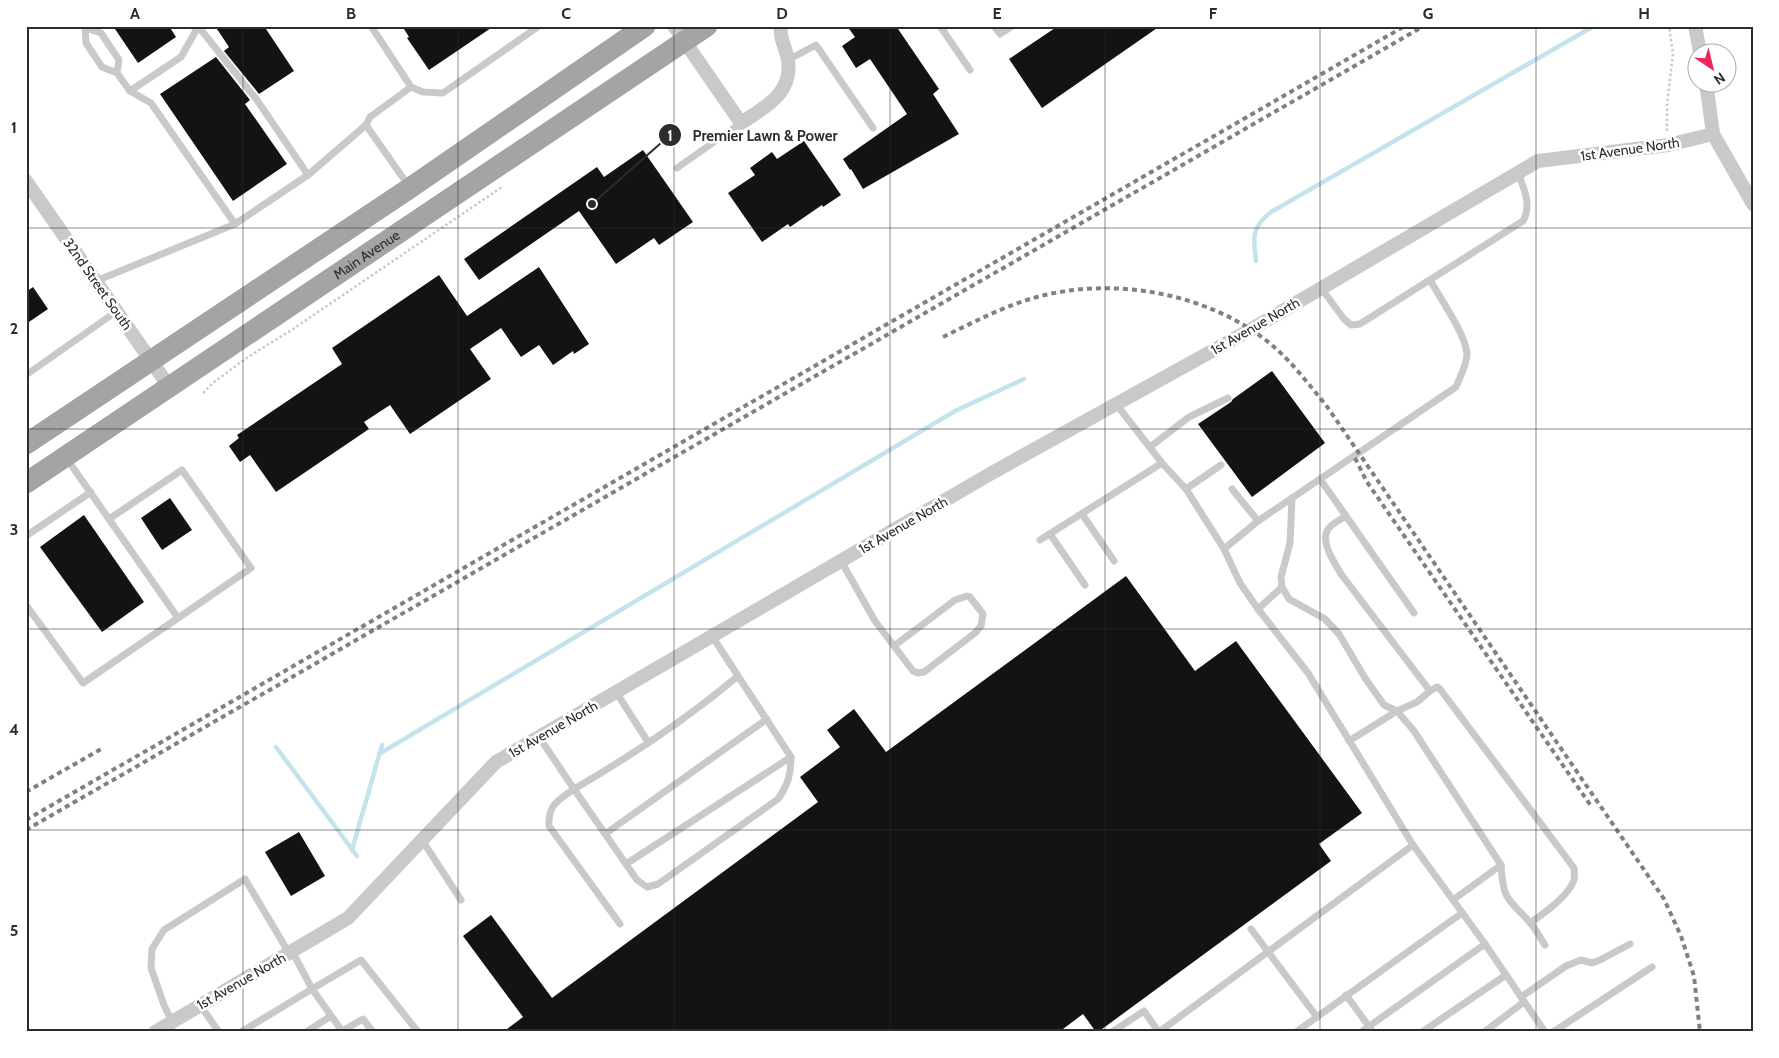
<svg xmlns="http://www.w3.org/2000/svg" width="1779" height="1058" viewBox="0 0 1779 1058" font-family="Cabin,sans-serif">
<rect width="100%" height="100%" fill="#fff"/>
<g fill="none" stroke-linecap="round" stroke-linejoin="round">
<!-- stream -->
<g stroke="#c3e4ec" stroke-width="4.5">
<path d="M1256,261C1253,238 1251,228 1271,212L1594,26"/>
<polyline points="276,747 357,856"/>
<polyline points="379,754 955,411 1024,379"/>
<polyline points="352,850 382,745"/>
</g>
</g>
<!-- building -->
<g fill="#131313">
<polygon points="113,26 169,26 176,37 138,63"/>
<polygon points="215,26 264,26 294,71 259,94 224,51 229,47"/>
<polygon points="402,26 494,26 429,70 407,38 409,37"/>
<polygon points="847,26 896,26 939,89 933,94 959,134 863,189 851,169 850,170 843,159 907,114 870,59 856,68 842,46 855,37"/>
<polygon points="1058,26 1160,26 1042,108 1009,59"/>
<polygon points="216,57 250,100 245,104 287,164 233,201 160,94"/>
<polygon points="804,141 841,195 823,207 822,205 790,227 788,224 762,242 728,193 755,175 750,168 772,152 777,159"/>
<polygon points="643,150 693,222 659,245 654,238 616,264 579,211 479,280 464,259 597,167 604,177"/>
<polygon points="539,267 589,344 574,354 573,351 553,365 539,345 521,357 501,328 470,349 491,379 410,434 390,405 364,422 369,429 276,492 250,455 240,462 229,446 239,438 237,435 342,364 332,348 439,275 467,316"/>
<polygon points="33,287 48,309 26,324 26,292"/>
<polygon points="1272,371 1325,443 1252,497 1198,424 1231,402 1233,399"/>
<polygon points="170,498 192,530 162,550 141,518"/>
<polygon points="84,515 144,602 102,632 40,547"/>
<polygon points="1126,576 1195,671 1236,641 1362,813 1319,844 1331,861 1098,1032 1096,1032 1083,1014 1059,1032 503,1032 523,1017 463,936 491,915 552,998 818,802 800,777 840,747 827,730 854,709 886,752"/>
<polygon points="299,832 325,876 291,896 265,852"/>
</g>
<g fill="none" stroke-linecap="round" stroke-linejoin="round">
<!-- path -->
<g stroke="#c9c9c9" stroke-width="2.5" stroke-dasharray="2.5 2.5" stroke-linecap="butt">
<polyline points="1667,131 1667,104 1673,54 1669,26"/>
<polyline points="203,393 214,382 248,357 290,331 502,187"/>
</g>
<!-- lane -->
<g stroke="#c9c9c9" stroke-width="7">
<polyline points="85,26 86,43 102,67 117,73 119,60 101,33 86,28"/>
<polyline points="198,26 257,100 308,175"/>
<polyline points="371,26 411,87 423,92 443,93 539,26"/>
<polyline points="940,26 970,70"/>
<polyline points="994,26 1000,34 1012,26"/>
<polyline points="788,60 816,45 873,128"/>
<polyline points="117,73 130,91 151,103 235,224"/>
<polyline points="130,91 181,57 198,27"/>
<polyline points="366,125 370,117 411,87"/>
<polyline points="677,168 741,123"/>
<path d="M1430,280C1440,298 1466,335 1467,354C1467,364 1460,377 1456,387L1258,521L1224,549L1240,583L1258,609L1308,673L1413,845L1485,944L1545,1032"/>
<polyline points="96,281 235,224 308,175 366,125 408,185"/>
<path d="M1321,288L1344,319L1351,325L1360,324L1523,221C1532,205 1524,189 1518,173"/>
<polyline points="26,375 117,311"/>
<polyline points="1116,404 1162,463 1186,489 1224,549"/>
<polyline points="1150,447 1189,417 1228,398"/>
<polyline points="67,459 178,618"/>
<polyline points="1320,479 1414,613"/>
<polyline points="1186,489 1221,465"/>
<polyline points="1232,489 1258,521"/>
<path d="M1292,498L1290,543L1281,577L1282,587L1289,599L1325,619L1339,634L1365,678L1384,705L1397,711L1414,731L1501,865C1503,896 1505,897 1527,919C1534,926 1539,936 1545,945"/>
<polyline points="1082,514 1114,561"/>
<path d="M1346,516C1340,520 1330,524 1327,531C1321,544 1335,563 1341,574L1430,691"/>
<polyline points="1050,534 1085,585"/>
<polyline points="26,536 91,492"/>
<polyline points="1040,540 1162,463"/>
<polyline points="841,561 875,621 913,671 918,673 924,672 975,633 981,626 983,614 970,597 967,596 955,600 894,646"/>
<polyline points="26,605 83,683 251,568 182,470 109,519"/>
<polyline points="1258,609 1282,587"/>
<polyline points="616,692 648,742"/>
<path d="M539,737L574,789C631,756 688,718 738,676L712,636"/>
<path d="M1349,741L1397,711L1417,702L1430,691L1437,687L1440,689L1574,868C1574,872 1575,877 1574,880C1569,896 1543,914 1530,923"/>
<polyline points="605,834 767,719"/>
<polyline points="422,840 461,900"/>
<polyline points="626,864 791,757"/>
<polyline points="1453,900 1501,865"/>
<path d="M620,924L549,826C548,804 558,801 574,789L637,880L647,887L658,884L778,799C788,785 791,774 791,757L738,676"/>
<polyline points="1251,929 1317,1017"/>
<polyline points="1346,995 1373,1032"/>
<polyline points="1521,997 1566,966 1581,960 1592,963 1600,960 1630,944"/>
<polyline points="200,1005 219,1032"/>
<polyline points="172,1022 164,1005 151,968 152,949 164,930 245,879 289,953"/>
<polyline points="241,1032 312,989 292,951"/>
<polyline points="306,1032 331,1016"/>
<polyline points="373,1032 363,1019 342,1031 312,989 361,960 418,1032"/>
<polyline points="1112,1032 1144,1011 1158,1031"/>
<polyline points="1159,1032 1413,845"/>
<polyline points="1296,1032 1462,913"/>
<polyline points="1361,1032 1485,944"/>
<polyline points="1422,1032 1506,975"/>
<polyline points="1484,1032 1524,1002"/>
<polyline points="1553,1032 1652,967"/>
</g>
<!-- street -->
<g stroke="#c9c9c9" stroke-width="14">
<path d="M674,26L741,123C765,107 793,94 788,60C786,48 779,38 781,26"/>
<polyline points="1695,26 1700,52"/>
<polyline points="1706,82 1713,134 1753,204"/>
<polyline points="26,181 170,388"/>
<polyline points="155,1032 348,918 496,762 990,474 1250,330 1538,161 1668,145 1713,134"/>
</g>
<!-- primary -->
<g stroke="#a4a4a4" stroke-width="21">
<polyline points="26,444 410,188 645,26"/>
<path id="s1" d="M26,483L707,26"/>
</g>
<!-- rail -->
<g stroke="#818181" stroke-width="4" stroke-dasharray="5 4" stroke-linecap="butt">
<path d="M943,337C974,322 1004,306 1037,297C1114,276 1211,293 1273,346C1293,363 1309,385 1326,405L1664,899L1681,936L1694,976L1700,1032"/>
<polyline points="1355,458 1367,482 1591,806"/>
<polyline points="26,792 101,749"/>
<polyline points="26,820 1405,26"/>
<polyline points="26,830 1424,26"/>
</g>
</g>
<!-- grid -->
<path fill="none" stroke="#2c2c2c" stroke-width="1" stroke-opacity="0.55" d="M243,26V1032M458,26V1032M674,26V1032M890,26V1032M1105,26V1032M1320,26V1032M1536,26V1032M26,228H1753M26,429H1753M26,629H1753M26,830H1753"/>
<g text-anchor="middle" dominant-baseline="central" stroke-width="5" stroke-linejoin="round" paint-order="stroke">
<!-- street labels -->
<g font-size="14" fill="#2c2c2c" stroke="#fff">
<text transform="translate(1630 149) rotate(-8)">1st Avenue North</text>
<text stroke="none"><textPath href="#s1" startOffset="410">Main Avenue</textPath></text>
<text transform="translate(98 284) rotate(55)">32nd Street South</text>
<text transform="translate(1255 326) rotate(-30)">1st Avenue North</text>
<text transform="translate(903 525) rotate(-30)">1st Avenue North</text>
<text transform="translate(553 729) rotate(-30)">1st Avenue North</text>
<text transform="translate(241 981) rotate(-30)">1st Avenue North</text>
</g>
</g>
<!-- callouts -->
<path fill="none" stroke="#2c2c2c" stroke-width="2" d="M592 204L670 135"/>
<g fill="#2c2c2c" stroke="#fff" stroke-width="2">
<circle cx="592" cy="204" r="5"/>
<circle cx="670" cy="135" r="12"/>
</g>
<g font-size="15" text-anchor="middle" font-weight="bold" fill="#fff">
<text x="670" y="141">1</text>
</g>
<g font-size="15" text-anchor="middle" font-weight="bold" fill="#2c2c2c" stroke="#fff" stroke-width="5" stroke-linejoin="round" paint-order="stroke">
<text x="765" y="141">Premier Lawn &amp; Power</text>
</g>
<!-- border -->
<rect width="1779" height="1058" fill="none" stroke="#ffffff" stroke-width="55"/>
<!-- north arrow -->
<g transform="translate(1712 68) rotate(145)"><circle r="24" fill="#ffffff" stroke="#ababab"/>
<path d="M0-4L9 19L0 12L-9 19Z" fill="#ee245a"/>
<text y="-8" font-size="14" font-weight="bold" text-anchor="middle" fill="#2c2c2c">N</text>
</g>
<rect x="28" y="28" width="1724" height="1002" fill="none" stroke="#2c2c2c" stroke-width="2"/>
<g font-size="16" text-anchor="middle" font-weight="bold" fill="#2c2c2c">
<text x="135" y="19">A</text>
<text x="351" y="19">B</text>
<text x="566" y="19">C</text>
<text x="782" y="19">D</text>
<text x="997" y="19">E</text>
<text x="1213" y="19">F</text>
<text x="1428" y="19">G</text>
<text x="1644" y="19">H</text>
<text x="14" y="133">1</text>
<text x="14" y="334">2</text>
<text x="14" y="535">3</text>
<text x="14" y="735">4</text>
<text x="14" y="936">5</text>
</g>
</svg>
